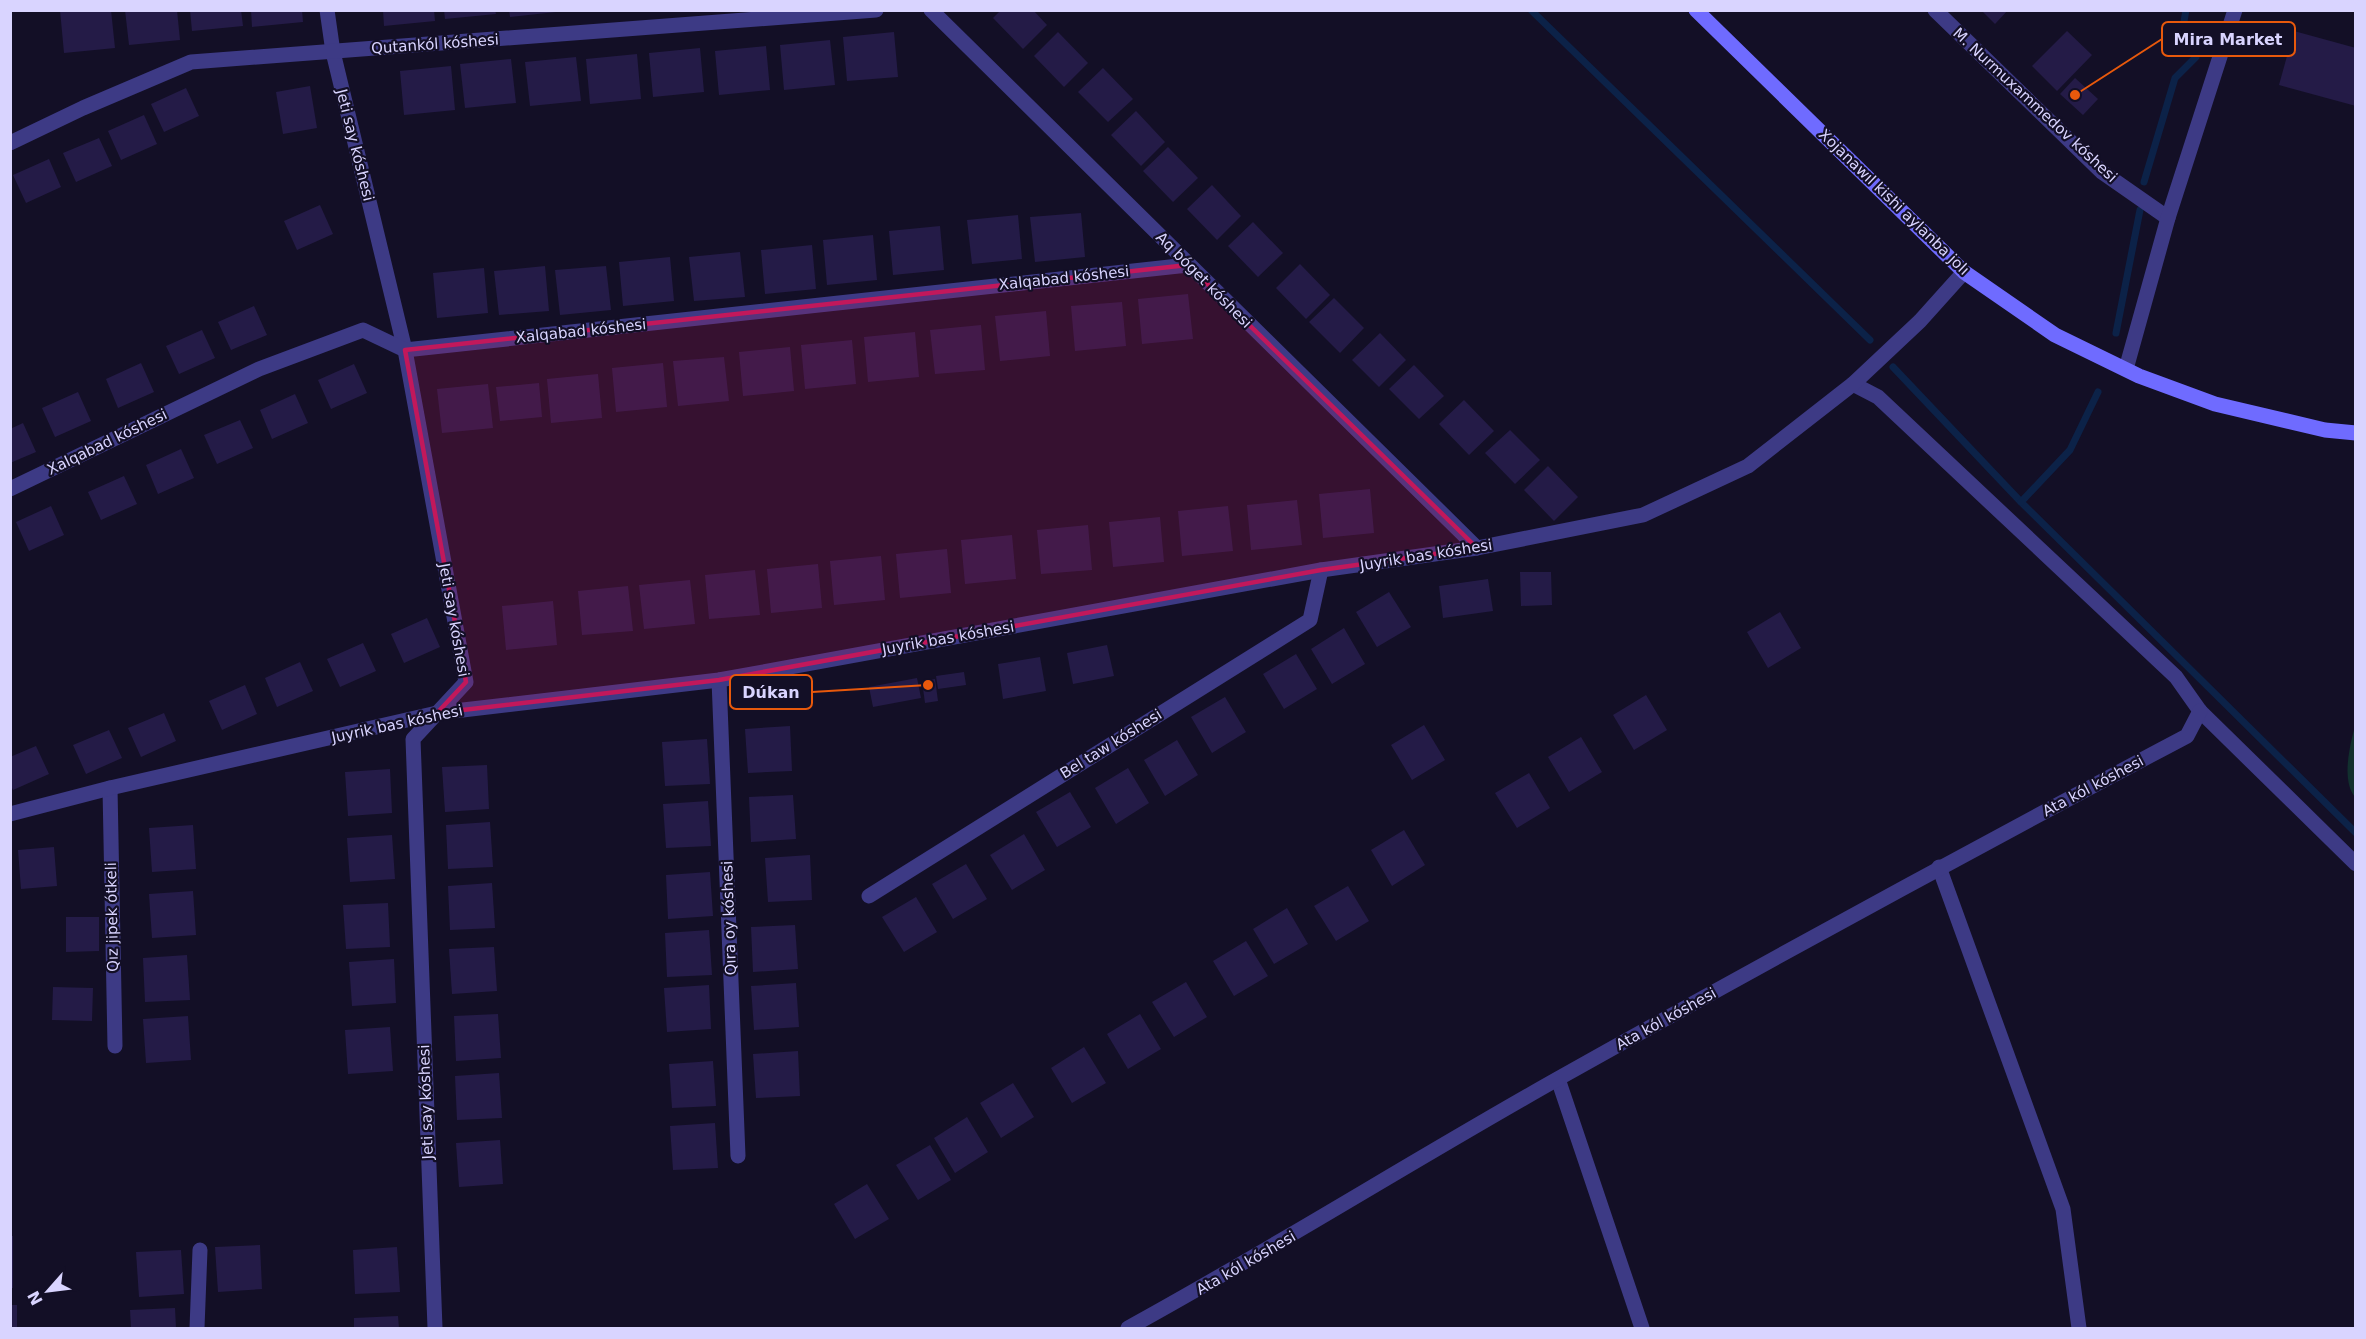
<svg xmlns="http://www.w3.org/2000/svg" width="2366" height="1339" viewBox="0 0 2366 1339" font-family="'DejaVu Sans',sans-serif">
<rect width="100%" height="100%" fill="#130f26"/>
<!-- green -->
<path fill="#12302f" d="M2355,726V797C2341,780 2350,745 2355,726Z"/>
<g fill="none" stroke-linecap="round" stroke-linejoin="round">
<!-- stream -->
<g stroke="#0c2248" stroke-width="7">
<polyline points="1531,10 1870,340"/>
<polyline points="2144,182 2175,78 2196,57 2183,27 2186,10"/>
<polyline points="2116,333 2140,210"/>
<polyline points="1893,367 2021,502 2356,833"/>
<polyline points="2021,502 2070,450 2098,392"/>
</g>
</g>
<!-- building -->
<g fill="#241b47">
<polygon points="60,10 111,10 115,48 64,53"/>
<polygon points="125,10 177,10 180,40 129,45"/>
<polygon points="190,10 241,10 243,26 192,31"/>
<polygon points="251,10 302,10 303,22 252,27"/>
<polygon points="383,10 434,10 435,21 384,26"/>
<polygon points="444,10 495,10 496,14 445,19"/>
<polygon points="509,10 556,10 556,12 510,17"/>
<polygon points="1001,10 1033,10 1047,25 1023,49 993,18"/>
<polygon points="1981,10 2008,10 1995,24"/>
<polygon points="2067,31 2092,55 2057,91 2032,66"/>
<polygon points="2294,31 2356,48 2356,106 2279,85"/>
<polygon points="894,32 898,77 847,81 843,37"/>
<polygon points="1058,32 1088,63 1064,87 1034,56"/>
<polygon points="830,40 835,85 784,90 780,45"/>
<polygon points="766,46 770,90 719,95 715,51"/>
<polygon points="700,48 704,92 653,97 649,53"/>
<polygon points="637,54 641,99 590,104 586,59"/>
<polygon points="576,57 581,101 530,106 525,62"/>
<polygon points="511,59 516,103 465,108 460,64"/>
<polygon points="451,66 455,110 404,115 400,71"/>
<polygon points="1103,68 1133,99 1108,122 1078,92"/>
<polygon points="2075,78 2098,99 2083,115 2060,94"/>
<polygon points="310,86 317,128 283,134 276,92"/>
<polygon points="186,88 199,116 164,132 151,104"/>
<polygon points="1136,111 1165,142 1141,166 1111,135"/>
<polygon points="144,115 157,144 121,160 108,131"/>
<polygon points="99,138 112,166 76,182 63,153"/>
<polygon points="1168,147 1198,178 1173,202 1143,171"/>
<polygon points="49,159 61,187 26,203 13,175"/>
<polygon points="1212,185 1241,216 1217,240 1187,209"/>
<polygon points="320,205 333,234 297,250 284,221"/>
<polygon points="1081,213 1085,257 1035,262 1030,217"/>
<polygon points="1018,215 1022,259 972,264 967,220"/>
<polygon points="1253,222 1283,253 1258,277 1228,246"/>
<polygon points="940,226 944,270 893,275 889,231"/>
<polygon points="873,235 877,280 827,285 823,240"/>
<polygon points="812,245 816,289 765,294 761,250"/>
<polygon points="740,252 745,297 694,301 689,257"/>
<polygon points="670,257 674,301 623,306 619,262"/>
<polygon points="1300,264 1330,295 1306,319 1276,288"/>
<polygon points="545,266 549,311 499,315 494,271"/>
<polygon points="606,266 611,310 560,315 555,270"/>
<polygon points="484,268 488,313 437,318 433,273"/>
<polygon points="1188,294 1193,339 1142,344 1138,299"/>
<polygon points="1334,298 1364,328 1340,353 1309,322"/>
<polygon points="1122,302 1126,346 1075,351 1071,306"/>
<polygon points="254,306 267,335 231,350 218,322"/>
<polygon points="1046,311 1050,356 1000,361 995,316"/>
<polygon points="981,325 985,370 935,374 930,330"/>
<polygon points="202,330 215,358 179,374 166,346"/>
<polygon points="915,332 919,377 868,382 864,337"/>
<polygon points="1380,333 1406,360 1379,387 1352,360"/>
<polygon points="852,340 856,384 805,389 801,345"/>
<polygon points="790,347 794,391 743,396 739,352"/>
<polygon points="724,357 729,401 678,406 673,361"/>
<polygon points="141,363 154,392 118,408 106,379"/>
<polygon points="663,363 667,407 616,412 612,368"/>
<polygon points="354,364 367,393 331,409 318,380"/>
<polygon points="1414,365 1444,396 1419,419 1389,389"/>
<polygon points="598,374 602,418 551,423 547,379"/>
<polygon points="539,383 542,417 500,421 496,387"/>
<polygon points="488,384 493,428 442,433 437,389"/>
<polygon points="78,392 91,421 55,437 42,408"/>
<polygon points="295,394 308,423 272,439 260,410"/>
<polygon points="1464,400 1494,431 1469,455 1439,424"/>
<polygon points="240,420 253,448 217,464 204,435"/>
<polygon points="23,423 36,452 10,463 10,429"/>
<polygon points="1510,430 1540,460 1515,484 1485,453"/>
<polygon points="181,449 194,478 158,494 146,465"/>
<polygon points="1548,466 1578,497 1554,521 1524,490"/>
<polygon points="124,476 137,504 101,520 88,492"/>
<polygon points="1370,489 1374,533 1323,538 1319,494"/>
<polygon points="1297,500 1302,545 1251,550 1247,505"/>
<polygon points="51,506 64,535 29,551 16,522"/>
<polygon points="1228,506 1233,551 1182,556 1178,511"/>
<polygon points="1160,517 1164,562 1113,567 1109,522"/>
<polygon points="1088,525 1092,570 1041,574 1037,530"/>
<polygon points="1012,535 1016,579 965,584 961,540"/>
<polygon points="947,549 951,593 900,598 896,554"/>
<polygon points="881,556 885,600 834,605 830,561"/>
<polygon points="818,564 822,608 771,613 767,569"/>
<polygon points="755,570 760,615 709,619 705,575"/>
<polygon points="1520,572 1551,572 1552,605 1521,606"/>
<polygon points="1488,579 1493,611 1443,618 1439,586"/>
<polygon points="690,580 695,624 644,629 639,585"/>
<polygon points="628,586 633,631 582,635 578,591"/>
<polygon points="1389,592 1411,627 1377,647 1356,612"/>
<polygon points="553,601 557,645 506,650 502,606"/>
<polygon points="1780,612 1801,648 1768,668 1747,632"/>
<polygon points="427,618 440,647 404,663 391,634"/>
<polygon points="1344,628 1365,664 1332,684 1311,649"/>
<polygon points="363,643 376,671 340,687 327,659"/>
<polygon points="1107,645 1114,676 1073,684 1067,653"/>
<polygon points="1296,654 1317,689 1284,709 1263,674"/>
<polygon points="1040,657 1046,691 1003,699 998,664"/>
<polygon points="300,662 313,691 277,707 265,678"/>
<polygon points="964,672 966,685 938,689 936,676"/>
<polygon points="917,678 921,698 873,707 869,687"/>
<polygon points="935,679 938,701 925,703 922,681"/>
<polygon points="245,685 257,714 222,730 209,701"/>
<polygon points="1646,695 1667,730 1634,750 1613,715"/>
<polygon points="1225,697 1246,732 1212,753 1191,717"/>
<polygon points="164,713 176,741 141,757 128,728"/>
<polygon points="1424,725 1445,760 1412,780 1391,745"/>
<polygon points="790,726 792,771 748,773 745,729"/>
<polygon points="109,730 122,758 86,774 73,745"/>
<polygon points="1581,737 1602,772 1569,792 1548,757"/>
<polygon points="707,739 710,784 665,786 662,742"/>
<polygon points="1177,740 1198,775 1165,796 1144,760"/>
<polygon points="36,746 49,774 13,790 10,784 10,757"/>
<polygon points="487,765 489,809 445,812 442,767"/>
<polygon points="1128,768 1149,803 1116,824 1095,788"/>
<polygon points="390,769 392,813 348,816 345,772"/>
<polygon points="1529,773 1550,808 1517,828 1495,793"/>
<polygon points="1070,792 1091,827 1057,847 1036,812"/>
<polygon points="793,795 796,839 751,842 749,797"/>
<polygon points="708,801 711,846 666,848 663,804"/>
<polygon points="490,822 493,867 448,869 446,825"/>
<polygon points="193,825 196,869 152,872 149,828"/>
<polygon points="1404,830 1425,865 1392,886 1371,850"/>
<polygon points="1024,834 1045,870 1012,890 990,855"/>
<polygon points="392,835 395,879 350,882 347,838"/>
<polygon points="54,847 57,886 21,889 18,850"/>
<polygon points="810,855 812,900 768,902 765,858"/>
<polygon points="966,864 987,899 953,919 932,884"/>
<polygon points="710,872 713,916 668,919 666,875"/>
<polygon points="492,883 495,928 450,930 448,886"/>
<polygon points="1348,886 1369,921 1336,941 1314,906"/>
<polygon points="193,891 196,935 152,938 149,894"/>
<polygon points="916,897 937,932 904,952 882,917"/>
<polygon points="388,903 390,947 346,949 343,905"/>
<polygon points="1287,908 1308,944 1274,964 1253,929"/>
<polygon points="66,917 99,917 99,951 66,952"/>
<polygon points="795,925 798,969 753,972 751,927"/>
<polygon points="709,930 712,975 667,977 665,933"/>
<polygon points="1246,941 1268,976 1234,996 1213,961"/>
<polygon points="494,947 497,991 452,994 449,949"/>
<polygon points="187,955 190,1000 145,1002 143,958"/>
<polygon points="394,959 396,1003 352,1006 349,962"/>
<polygon points="1186,982 1207,1017 1174,1037 1152,1002"/>
<polygon points="796,983 799,1027 754,1030 751,986"/>
<polygon points="709,985 711,1029 667,1032 664,988"/>
<polygon points="53,987 93,988 92,1021 52,1020"/>
<polygon points="498,1014 501,1058 456,1061 454,1016"/>
<polygon points="1140,1014 1161,1049 1128,1069 1107,1034"/>
<polygon points="188,1016 191,1060 146,1063 143,1019"/>
<polygon points="390,1027 393,1071 348,1074 345,1030"/>
<polygon points="1084,1047 1106,1083 1072,1103 1051,1068"/>
<polygon points="798,1051 800,1096 756,1098 753,1054"/>
<polygon points="713,1061 716,1106 672,1108 669,1064"/>
<polygon points="499,1073 502,1118 457,1120 455,1076"/>
<polygon points="1013,1083 1034,1117 1001,1138 980,1103"/>
<polygon points="967,1117 988,1152 955,1173 934,1138"/>
<polygon points="715,1123 718,1168 673,1170 670,1126"/>
<polygon points="500,1140 503,1184 459,1187 456,1143"/>
<polygon points="930,1145 951,1180 918,1200 896,1165"/>
<polygon points="867,1184 889,1219 855,1239 834,1204"/>
<rect x="10" y="1236" width="3" height="52"/>
<polygon points="260,1245 262,1289 218,1292 215,1247"/>
<polygon points="397,1247 400,1292 355,1294 353,1250"/>
<polygon points="181,1250 184,1294 139,1297 136,1252"/>
<rect x="10" y="1305" width="7" height="23"/>
<polygon points="175,1308 176,1328 131,1328 130,1310"/>
<polygon points="398,1316 399,1328 354,1328 354,1318"/>
</g>
<g fill="none" stroke-linecap="round" stroke-linejoin="round">
<!-- minor -->
<g stroke="#3d3a85" stroke-width="15">
<polyline points="327,10 333,52 405,350 466,682 413,739 435,1328"/>
<polyline points="931,10 1477,548"/>
<polyline points="1935,10 2102,172 2168,218"/>
<polyline points="10,143 83,108 191,62 876,10"/>
<polyline points="2126,369 2168,218 2235,10"/>
<polyline points="1853,384 1878,397 2176,677 2200,711 2356,864"/>
<polyline points="10,489 259,369 363,330 405,350 1188,265"/>
<polyline points="719,680 738,1156"/>
<polyline points="110,788 115,1046"/>
<polyline points="10,814 110,788 437,713 719,680 1321,570 1477,548 1643,515 1748,466 1853,384 1920,321 1964,272"/>
<polyline points="1939,867 2063,1209 2079,1328"/>
<polyline points="869,896 1310,620 1321,570"/>
<polyline points="1558,1079 1642,1328"/>
<polyline points="197,1328 200,1250"/>
<path d="M1128,1328C1274,1248 1415,1159 1561,1077C1768,961 1977,847 2187,736L2200,711"/>
</g>
<!-- secondary -->
<polyline stroke="#6f6bff" stroke-width="15" points="1696,10 1964,272 2055,335 2139,376 2215,404 2325,430 2356,433"/>
</g>
<!-- marked area -->
<path fill="#c2185b" fill-opacity="0.2" stroke="#c2185b" stroke-width="4.5" stroke-linejoin="round" d="M1188,265L1477,548L1321,570L719,680L437,713L466,682L405,350Z"/>
<g text-anchor="middle" dominant-baseline="central" stroke-width="4.5" stroke-linejoin="round" paint-order="stroke">
<!-- street labels -->
<g font-size="15" fill="#d9d4ff" stroke="#130f26">
<text transform="translate(435 44) rotate(-4)">Qutankól kóshesi</text>
<text transform="translate(2035 105) rotate(43)">M. Nurmuxammedov kóshesi</text>
<text transform="translate(355 145) rotate(76)">Jeti say kóshesi</text>
<text transform="translate(1894 202) rotate(44)">Xojanawıl kishi aylanba jolı</text>
<text transform="translate(1064 278) rotate(-6)">Xalqabad kóshesi</text>
<text transform="translate(1204 280) rotate(45)">Aq bóget kóshesi</text>
<text transform="translate(581 331) rotate(-6)">Xalqabad kóshesi</text>
<text transform="translate(107 442) rotate(-26)">Xalqabad kóshesi</text>
<text transform="translate(1426 555) rotate(-9)">Juyrik bas kóshesi</text>
<text transform="translate(454 620) rotate(80)">Jeti say kóshesi</text>
<text transform="translate(948 638) rotate(-10)">Juyrik bas kóshesi</text>
<text transform="translate(397 724) rotate(-12)">Juyrik bas kóshesi</text>
<text transform="translate(1111 744) rotate(-32)">Bel taw kóshesi</text>
<text transform="translate(2093 786) rotate(-28)">Ata kól kóshesi</text>
<text transform="translate(112 917) rotate(-91)">Qız jipek ótkeli</text>
<text transform="translate(729 918) rotate(-92)">Qıra oy kóshesi</text>
<text transform="translate(1666 1019) rotate(-29)">Ata kól kóshesi</text>
<text transform="translate(426 1102) rotate(-92)">Jeti say kóshesi</text>
<text transform="translate(1246 1263) rotate(-30)">Ata kól kóshesi</text>
</g>
</g>
<!-- callouts -->
<path fill="none" stroke="#e8590c" stroke-width="2" d="M2075 95L2162 39M928 685L812 692"/>
<g fill="#e8590c" stroke="#130f26" stroke-width="2">
<circle cx="2075" cy="95" r="6"/>
<circle cx="928" cy="685" r="6"/>
</g>
<g fill="#130f26" stroke="#e8590c" stroke-width="2">
<rect x="2162" y="22" width="133" height="34" rx="6"/>
<rect x="730" y="675" width="82" height="34" rx="6"/>
</g>
<g font-size="16" text-anchor="middle" font-weight="bold" fill="#d9d4ff">
<text x="2228" y="45">Mira Market</text>
<text x="771" y="698">Dúkan</text>
</g>
<!-- border -->
<rect width="2366" height="1339" fill="none" stroke="#d9d4ff" stroke-width="24"/>
<!-- north arrow -->
<g transform="translate(48 1291) rotate(242)" stroke="#130f26" stroke-width="4.5" paint-order="stroke">
<path d="M0-4.5L10 22L0 15L-10 22Z" fill="#d9d4ff"/>
<text y="-9" font-size="16" font-weight="bold" text-anchor="middle" fill="#d9d4ff">N</text>
</g>
</svg>
